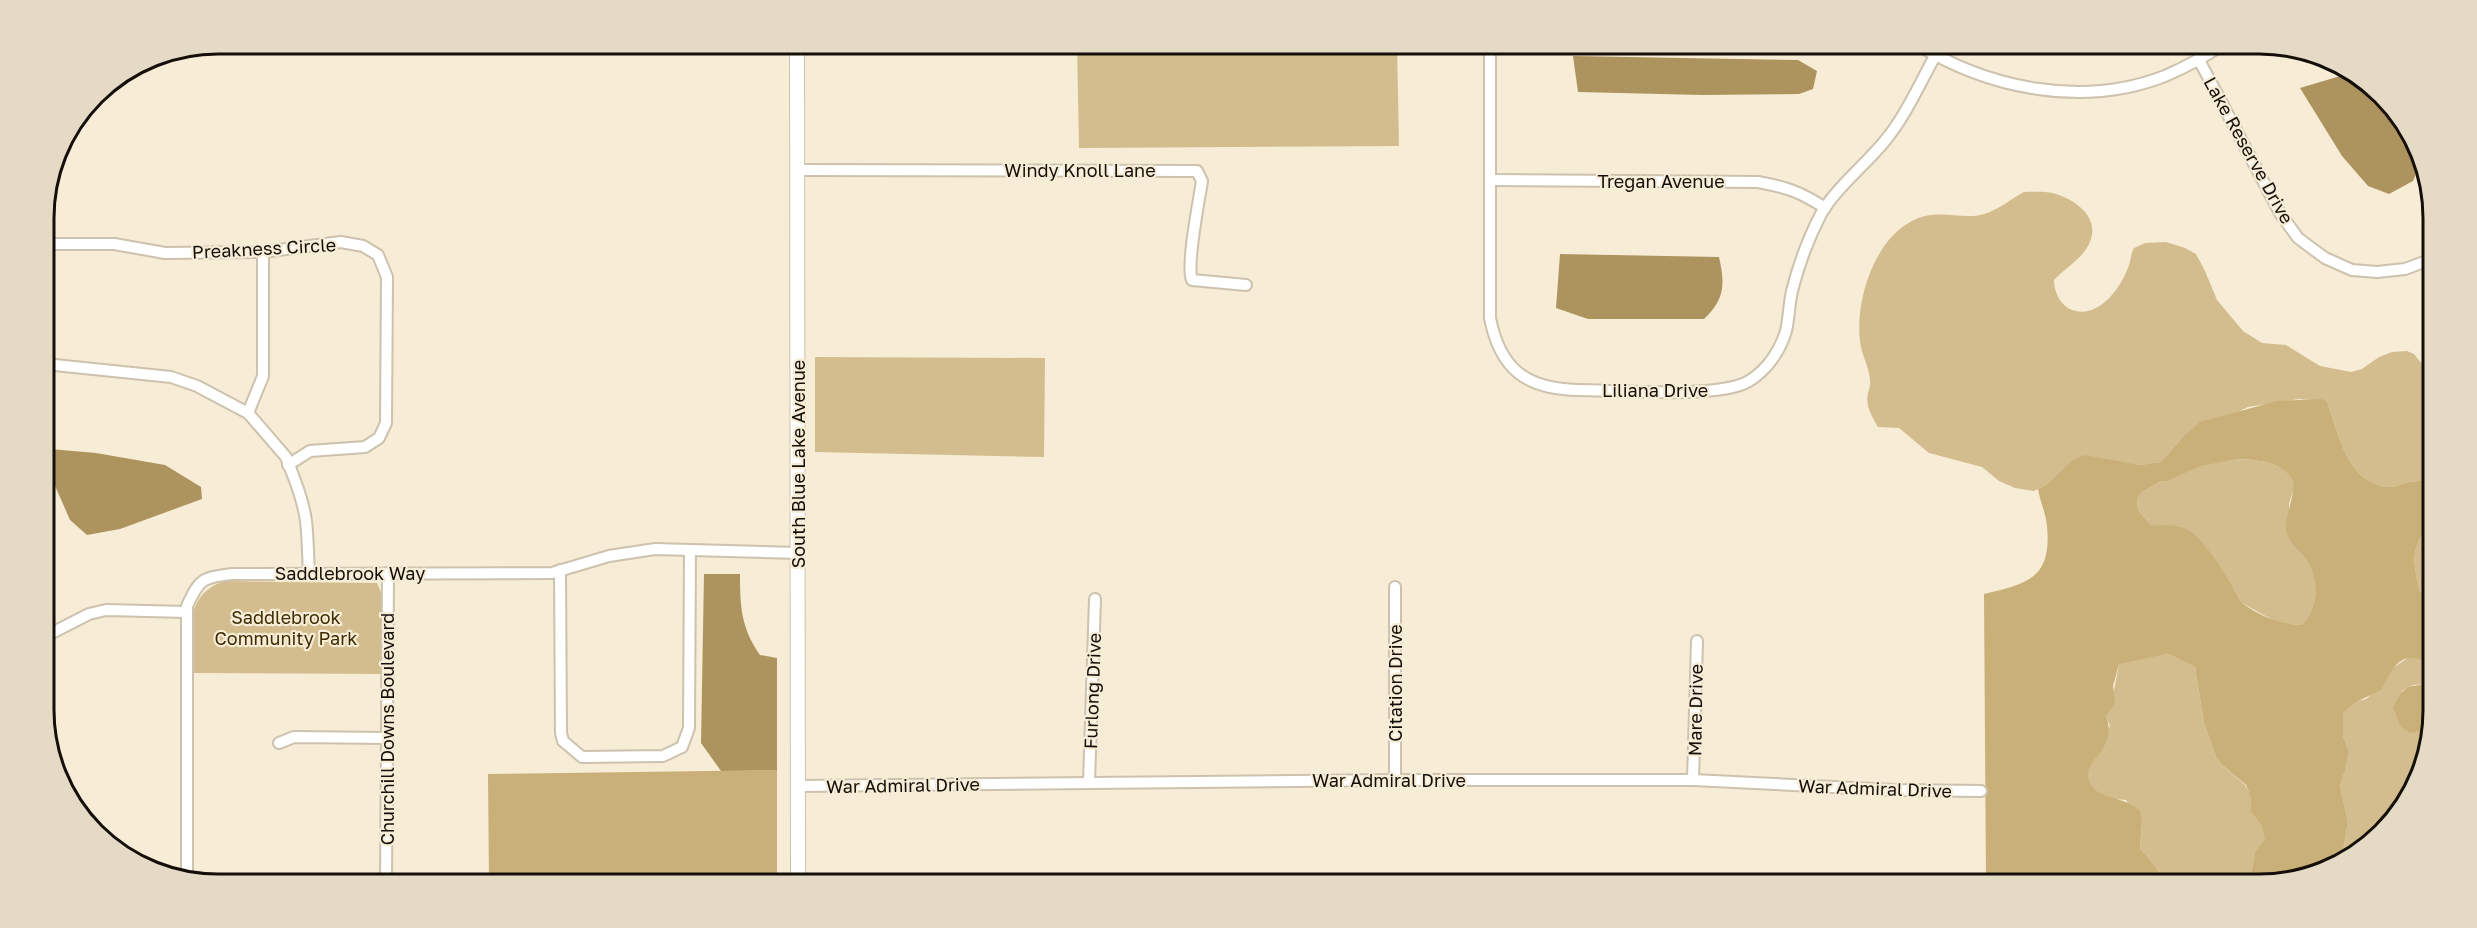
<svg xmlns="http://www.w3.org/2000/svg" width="2477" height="928" viewBox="0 0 2477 928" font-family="'Golos Text',sans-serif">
<rect width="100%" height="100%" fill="#f7ecd6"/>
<!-- green -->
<g fill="#d3bd8e">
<polygon points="1077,44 1397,44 1399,146 1079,148"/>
<path d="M2024,192C2035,192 2046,191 2056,194C2078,201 2101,219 2089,244C2082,259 2065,268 2054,280C2054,291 2059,302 2068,308C2094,322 2118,293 2127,270C2131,263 2130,255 2134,248L2145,243L2166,242L2185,248L2196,254L2205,271L2217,300L2243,331L2262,343L2286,345L2320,366L2351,372L2362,369L2379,357L2392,352L2407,351L2414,354L2422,364L2433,407V479C2424,481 2414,481 2405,483C2401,484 2396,487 2392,487C2347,486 2339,434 2327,401L2299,399L2248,407L2181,439L2161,462L2140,465L2125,463L2049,483L2034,491L2015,488L1999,481L1982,467L1929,453L1899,428L1878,427C1872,416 1865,406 1868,393C1869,388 1871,385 1870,380C1869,366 1861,354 1860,341C1855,301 1874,240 1912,221C1938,207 1961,221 1984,214C1998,210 2011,199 2024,192Z"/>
<polygon points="815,357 1045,358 1044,457 815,452"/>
<path d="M2238,459C2255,460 2282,461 2293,479C2298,488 2289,497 2289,506C2289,515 2291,525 2292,534C2294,550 2300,549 2308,561C2321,581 2318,610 2301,625L2280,624L2242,603L2234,589L2182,527L2151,525L2138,510L2137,500L2141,493L2161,481H2168L2200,465Z"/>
<path d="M2433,523V596L2420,592C2413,563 2409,546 2433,523Z"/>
<path d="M225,581L377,583L382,595L381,674L191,673C191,637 182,594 225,581Z"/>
<path d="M2168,654L2195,667L2204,723L2216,757L2221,764L2245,785L2252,798L2251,812L2262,827L2266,840L2255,852L2249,884H2164L2156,867L2140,848L2142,823L2126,800C2111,800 2086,792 2088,773C2089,764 2105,737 2110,726L2106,716C2113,698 2116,682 2119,663Z"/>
<polygon points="2409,657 2419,657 2433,665 2433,684 2413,685 2402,691 2427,731 2430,729 2424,766 2398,816 2365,849 2342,857 2348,822 2340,786 2346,768 2349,751 2343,736 2343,713 2358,701 2366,699 2385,682 2390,670"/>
</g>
<!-- forest -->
<g fill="#c9b079" fill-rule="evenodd">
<path d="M2321,399L2327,401C2339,434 2347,486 2392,487C2396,487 2401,484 2405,483C2414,481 2424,481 2433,479V523C2409,546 2413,563 2420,592L2433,596V665C2401,648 2395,664 2381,690L2358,701L2343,713V736L2349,751L2346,768L2340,786L2348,822L2342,857L2270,884H2249L2255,852L2265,840L2262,827L2251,812V798L2246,785L2221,764L2216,757L2204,723L2195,667L2168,654L2119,664L2113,686L2115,703L2106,716C2119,750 2082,759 2089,780C2096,801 2125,795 2140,811L2142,823L2140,848L2156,867L2164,884H1986L1984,594C2029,584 2052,577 2047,526C2046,514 2040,501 2038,489L2049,483L2072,461L2084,455L2140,465L2161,462L2181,439L2200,422L2277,401ZM2238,459C2256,460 2281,461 2292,479C2298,488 2285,515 2286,528C2287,543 2301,550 2308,562C2320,582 2318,610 2301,625C2278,624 2260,616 2242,603C2232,585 2202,533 2184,528C2174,524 2161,526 2151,525L2138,510L2137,500L2141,493L2161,481H2168L2200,466Z"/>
<path d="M2433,684V710L2430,729L2410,733L2401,727L2393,707C2407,682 2407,687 2433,684Z"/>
<polygon points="777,770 777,884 489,884 488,774"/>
</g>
<!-- water -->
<g fill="#ad945e">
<polygon points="1573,56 1798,60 1817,71 1813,89 1799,94 1702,95 1578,92"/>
<polygon points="2347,74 2390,103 2419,167 2413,181 2389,194 2368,186 2342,156 2300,88"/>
<path d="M1560,254L1719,257C1725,284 1725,299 1704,319H1588L1556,308Z"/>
<polygon points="50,449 96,453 165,465 201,487 202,499 120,529 87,535 70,520 45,463 45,453"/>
<path d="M704,574H740C740,606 741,628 760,655L777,658V770L721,771L701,743Z"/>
</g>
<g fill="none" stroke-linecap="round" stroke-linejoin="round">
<!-- street casing -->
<g stroke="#ccc2ad" stroke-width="14">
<g id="street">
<path d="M1490,43V318C1500,369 1526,389 1578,390C1616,390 1720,399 1749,381C1767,370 1780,351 1786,331C1789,318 1789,304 1792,291C1799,263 1808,239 1821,214C1835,189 1865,165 1884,142C1905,117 1919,85 1935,56"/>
<path d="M1915,43C1988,89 2083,108 2165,76C2186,67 2206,56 2225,43"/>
<polyline points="2199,60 2280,213 2298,238 2325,258 2352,270 2377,272 2405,269 2432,259"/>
<path d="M797,170L1197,171L1202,181C1199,201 1186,265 1192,280L1246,285"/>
<path d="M1490,180L1758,182C1786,187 1801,192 1825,208"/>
<polyline points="44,244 114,244 165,253 263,252 341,242 363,246 378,255 387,277 386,423 379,438 365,447 310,451 288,465"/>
<path d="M45,364L171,377L197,386L248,413L286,457C294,478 303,499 306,521C308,538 308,556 309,573"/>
<polyline points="248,413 263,376 263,252"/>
<polyline points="560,570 561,733 563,741 582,757 663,756 682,747 689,728 690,550"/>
<polyline points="1395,587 1395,780"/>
<polyline points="46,636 89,614 106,610 187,612"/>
<polyline points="279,743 294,737 387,738"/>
<polyline points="1693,780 1697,641"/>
<polyline points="1089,782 1095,599"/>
<polyline points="797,786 1395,780 1693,780 1893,790 1981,791"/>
<path d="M187,879V606C200,578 202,578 232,574L552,573L609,556L655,549L799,553"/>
<polyline points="294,884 304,881 386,882"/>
<polyline points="386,884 388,573"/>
</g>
</g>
<!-- secondary casing -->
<g stroke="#ccc2ad" stroke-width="16">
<polyline id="secondary" points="797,43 798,884"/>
</g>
<!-- street -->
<use href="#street" stroke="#fff" stroke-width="10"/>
<!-- secondary -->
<use href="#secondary" stroke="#fff" stroke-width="14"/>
</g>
<g text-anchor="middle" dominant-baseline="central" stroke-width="4.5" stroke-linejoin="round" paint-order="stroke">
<!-- street labels -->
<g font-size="18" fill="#141009" stroke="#f7ecd6">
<text transform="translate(2249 150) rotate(61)">Lake Reserve Drive</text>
<text x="1080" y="170">Windy Knoll Lane</text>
<text x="1661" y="181">Tregan Avenue</text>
<text transform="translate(264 248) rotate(-3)">Preakness Circle</text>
<text x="1655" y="390">Liliana Drive</text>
<text transform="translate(798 464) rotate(-90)">South Blue Lake Avenue</text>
<text x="350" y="573">Saddlebrook Way</text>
<text transform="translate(1395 683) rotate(-90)">Citation Drive</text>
<text transform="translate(1092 691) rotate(-88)">Furlong Drive</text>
<text transform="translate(1695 710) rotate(-89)">Mare Drive</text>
<text transform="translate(387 729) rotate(-90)">Churchill Downs Boulevard</text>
<text x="1389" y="780">War Admiral Drive</text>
<text transform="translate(903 785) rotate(-1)">War Admiral Drive</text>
<text transform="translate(1875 788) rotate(2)">War Admiral Drive</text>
</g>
<!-- park labels -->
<g font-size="18" fill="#3d2c00" stroke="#f7ecd6">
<text x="286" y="617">Saddlebrook<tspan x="286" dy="21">Community Park</tspan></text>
</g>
</g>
<!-- crop -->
<path d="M0 0H2477V928H0ZM218 54H2259A164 164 0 0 1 2423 218V710A164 164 0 0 1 2259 874H218A164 164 0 0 1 54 710V218A164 164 0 0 1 218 54Z" fill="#e5dac6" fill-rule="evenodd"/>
<path fill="none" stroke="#141009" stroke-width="3" d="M218 54H2259A164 164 0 0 1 2423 218V710A164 164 0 0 1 2259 874H218A164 164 0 0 1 54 710V218A164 164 0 0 1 218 54Z"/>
</svg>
